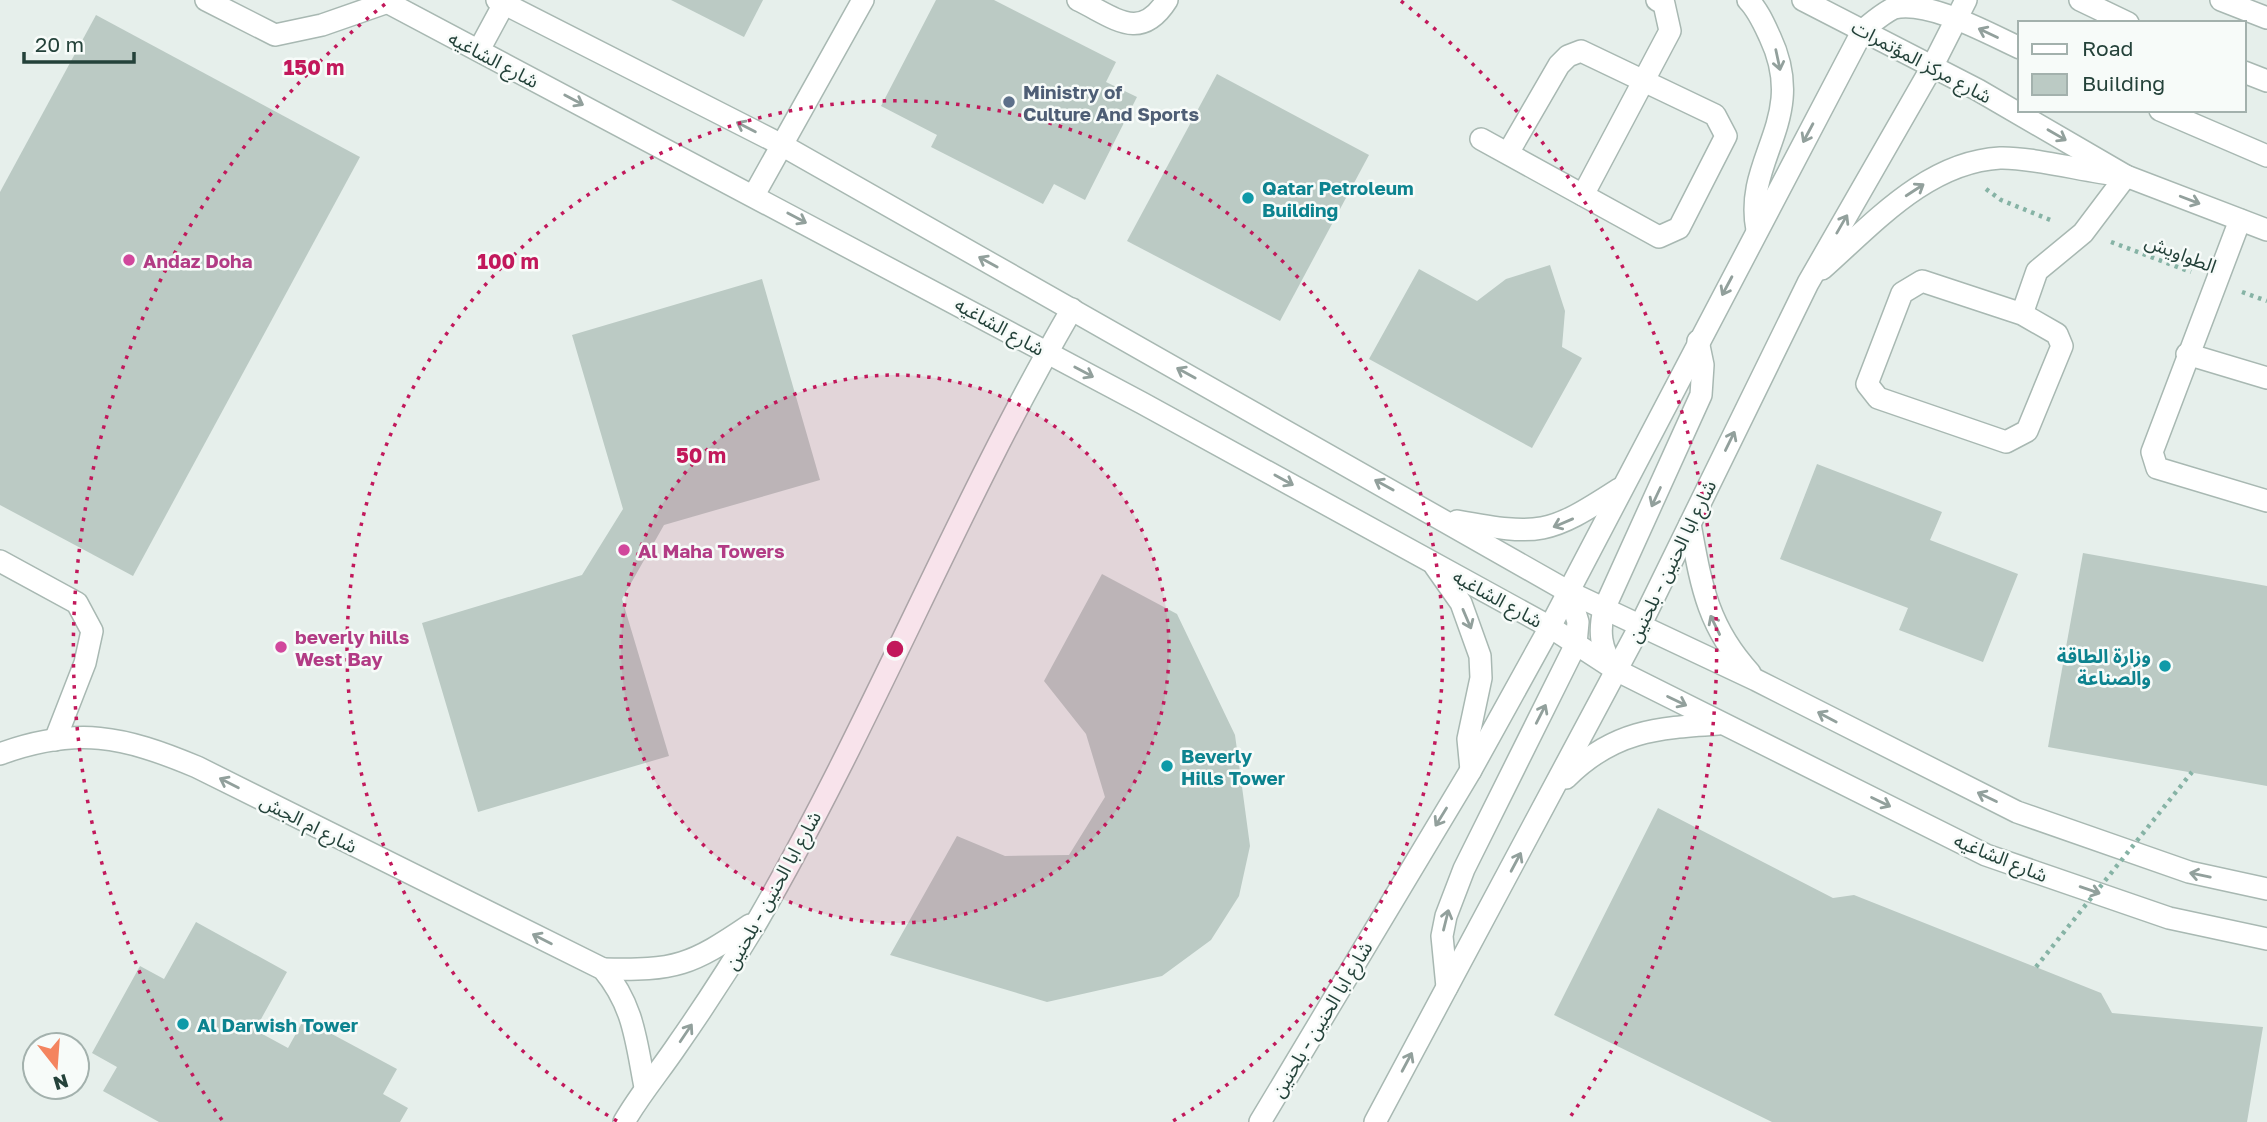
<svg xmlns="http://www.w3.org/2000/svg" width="2267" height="1122" viewBox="0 0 2267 1122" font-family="'Golos Text','Noto Sans Arabic',sans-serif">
<rect width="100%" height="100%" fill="#e6efeb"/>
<!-- building -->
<g fill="#bbcac4">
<polygon points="671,0 763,0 744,37"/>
<polygon points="936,0 994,0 1116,62 1106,82 1137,97 1085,200 1054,184 1043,204 931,147 937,135 881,106"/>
<polygon points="96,15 360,157 133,576 0,505 0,192"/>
<polygon points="1217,74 1369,155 1280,321 1127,241"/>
<polygon points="1550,265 1565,311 1562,347 1582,358 1532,448 1369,359 1419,269 1477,301 1506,279"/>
<polygon points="762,279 820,480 664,525 622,599 669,756 478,812 422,623 582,575 623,509 572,335"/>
<polygon points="1817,464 1942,512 1930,540 2018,574 1983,662 1899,630 1908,608 1780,559"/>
<polygon points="2083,553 2267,586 2267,786 2048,747"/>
<polygon points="1102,574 1177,614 1235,735 1250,846 1239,896 1211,940 1162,976 1047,1002 890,955 957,836 1005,856 1069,855 1105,797 1086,734 1044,681"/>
<polygon points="1658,808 1833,898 1854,895 2101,993 2112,1013 2263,1027 2247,1122 1772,1122 1554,1015"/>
<polygon points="196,922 287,972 255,1030 288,1048 304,1019 397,1069 383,1094 408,1108 400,1122 159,1122 103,1091 117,1067 92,1053 140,966 164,979"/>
</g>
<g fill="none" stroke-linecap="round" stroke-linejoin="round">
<!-- minor casing -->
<g stroke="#a8b8b2" stroke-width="24">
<g id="minor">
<polyline points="206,0 275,35 322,25 388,2"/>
<polyline points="383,0 1142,403 1550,627 1616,670 1986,855 2169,918 2267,939"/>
<polyline points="497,0 780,144 1569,592 1756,680 2017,812 2189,872 2267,889"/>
<path d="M1078,0C1114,17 1140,43 1167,0"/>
<path d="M1748,0C1758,10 1764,24 1770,37C1809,120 1743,158 1757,230"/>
<polyline points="1803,0 1978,90 2126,176 2267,230"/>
<polyline points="2080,0 2128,23"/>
<polyline points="2221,0 2267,18"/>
<polyline points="479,50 506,0"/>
<polyline points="2244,72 2267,81"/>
<polyline points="2160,110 2267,156"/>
<polyline points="1481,139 1659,237 1679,228 1726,136 1715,115 1581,51 1568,56 1559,65 1508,153"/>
<polyline points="754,195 863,0"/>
<polyline points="1583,195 1670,31 1664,4 1657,0"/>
<polyline points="2240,220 2152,452 2157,468 2267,501"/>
<path d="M1822,269C1873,224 1927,162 2000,158C2030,157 2084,171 2117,175"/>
<polyline points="2022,314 1922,281 1902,293 1867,384 1878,398 2006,442 2027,431 2062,346 2057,334 2022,314 2037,271 2083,233 2126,176"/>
<polyline points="2187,354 2267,378"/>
<path d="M1457,521C1540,536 1548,535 1619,489"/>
<path d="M1690,524C1701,584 1707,626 1750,673"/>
<polyline points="0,561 77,603 92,631 85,663 55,740"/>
<polyline points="1435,566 1461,603 1480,656 1481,678 1468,739 1471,770"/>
<path d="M1614,667C1600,649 1599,631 1604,609L1701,395L1703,365L1698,341"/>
<path d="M0,754C77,726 123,736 197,767L603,969C634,1006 636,1041 645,1087"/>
<path d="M1566,778C1613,731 1656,728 1718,724"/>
<path d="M603,969C676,971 691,965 750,925"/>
<polyline points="1447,987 1442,936 1446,916 1464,869 1576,644 1578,622 1569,592"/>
<path d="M624,1122C640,1094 660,1071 678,1044C706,1004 733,962 758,920C873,721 957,507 1072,309"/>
<path d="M1260,1122L1471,770L1550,627L1863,30C1873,22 1883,13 1894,8C1929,0 1987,33 2020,48"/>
<polyline points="1375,1122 1640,626 1808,283 1932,67 1966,0"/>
</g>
</g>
<!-- path -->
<g stroke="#86b3a5" stroke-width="4.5" stroke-dasharray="3.5 5" stroke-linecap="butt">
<polyline points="1986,189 2001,200 2053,221"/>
<polyline points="2111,242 2191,272"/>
<polyline points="2242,292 2267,301"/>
</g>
<!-- minor -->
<use href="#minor" stroke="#fff" stroke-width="21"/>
<!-- path-bridge -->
<polyline stroke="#86b3a5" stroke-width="4.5" stroke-dasharray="3.5 5" stroke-linecap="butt" points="2036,967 2192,772"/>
</g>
<!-- one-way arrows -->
<defs><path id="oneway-shaft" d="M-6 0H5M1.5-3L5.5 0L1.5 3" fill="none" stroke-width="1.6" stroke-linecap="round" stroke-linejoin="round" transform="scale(1.75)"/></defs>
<g stroke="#92a09c">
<use href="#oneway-shaft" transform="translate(1988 33) rotate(-155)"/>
<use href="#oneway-shaft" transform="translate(1778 60) rotate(78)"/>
<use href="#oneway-shaft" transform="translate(574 100) rotate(28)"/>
<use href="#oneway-shaft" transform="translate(746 127) rotate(-153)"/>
<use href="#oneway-shaft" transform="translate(1808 133) rotate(118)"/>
<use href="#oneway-shaft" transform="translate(2057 135) rotate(30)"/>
<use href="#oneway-shaft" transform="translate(1915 190) rotate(-33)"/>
<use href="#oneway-shaft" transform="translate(2190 200) rotate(21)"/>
<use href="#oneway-shaft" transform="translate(797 218) rotate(28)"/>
<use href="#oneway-shaft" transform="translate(1842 224) rotate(-60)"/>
<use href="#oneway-shaft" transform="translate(988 262) rotate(-151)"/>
<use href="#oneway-shaft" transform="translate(1727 286) rotate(118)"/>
<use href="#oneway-shaft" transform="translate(1084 372) rotate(28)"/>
<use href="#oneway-shaft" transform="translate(1186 373) rotate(-151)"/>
<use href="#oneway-shaft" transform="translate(1730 441) rotate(-64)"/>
<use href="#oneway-shaft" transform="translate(1284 480) rotate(29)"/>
<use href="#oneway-shaft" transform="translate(1384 485) rotate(-151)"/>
<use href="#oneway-shaft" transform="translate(1656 497) rotate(115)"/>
<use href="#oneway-shaft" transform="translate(1563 523) rotate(157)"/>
<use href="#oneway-shaft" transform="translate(1467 619) rotate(67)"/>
<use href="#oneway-shaft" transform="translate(1715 625) rotate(-116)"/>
<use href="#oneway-shaft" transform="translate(1677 701) rotate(26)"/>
<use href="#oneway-shaft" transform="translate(1541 714) rotate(-63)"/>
<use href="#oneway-shaft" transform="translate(1827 717) rotate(-152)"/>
<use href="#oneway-shaft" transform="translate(229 783) rotate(-153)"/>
<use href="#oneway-shaft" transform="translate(1987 797) rotate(-154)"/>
<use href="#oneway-shaft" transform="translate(1881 802) rotate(26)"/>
<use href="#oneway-shaft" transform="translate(1441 817) rotate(122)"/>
<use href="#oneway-shaft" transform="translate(1516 862) rotate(-62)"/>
<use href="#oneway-shaft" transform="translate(2200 875) rotate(-168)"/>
<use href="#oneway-shaft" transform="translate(2090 890) rotate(19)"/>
<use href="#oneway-shaft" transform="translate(1446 920) rotate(-76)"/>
<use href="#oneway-shaft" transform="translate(542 939) rotate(-153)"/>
<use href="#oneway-shaft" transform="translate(686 1033) rotate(-56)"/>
<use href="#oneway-shaft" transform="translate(1407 1062) rotate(-62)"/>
</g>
<!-- distance rings -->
<circle cx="895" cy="649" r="274" fill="#c2185b" fill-opacity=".12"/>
<g fill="none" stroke="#c2185b" stroke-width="3.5" stroke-dasharray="3.5 7">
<circle cx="895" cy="649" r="274"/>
<path d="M617 1121A548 548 0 1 1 1173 1121"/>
<path d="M222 1120A822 822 0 0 1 389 1M1401 1A822 822 0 0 1 1568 1120"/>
</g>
<!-- markers -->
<circle fill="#5c6f8a" stroke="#f7fbf9" stroke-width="2.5" cx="1009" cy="102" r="7"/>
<g fill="#0f9aa8" stroke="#f7fbf9" stroke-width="2.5">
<circle cx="1248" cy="198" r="7"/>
<circle cx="2165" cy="666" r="7"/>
<circle cx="1167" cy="766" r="7"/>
<circle cx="183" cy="1024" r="7"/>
</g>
<g fill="#d1479c" stroke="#f7fbf9" stroke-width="2.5">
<circle cx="129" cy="260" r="7"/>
<circle cx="624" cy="550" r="7"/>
<circle cx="281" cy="647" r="7"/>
</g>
<g text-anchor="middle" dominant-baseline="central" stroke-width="5" stroke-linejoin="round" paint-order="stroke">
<!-- street labels -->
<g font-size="19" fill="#24423a" stroke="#f7fbf9">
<text transform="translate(494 59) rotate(28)">شارع الشاغيه</text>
<text transform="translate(1922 61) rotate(28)">شارع مركز المؤتمرات</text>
<text transform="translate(2181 253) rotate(21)">الطواويش</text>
<text transform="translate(1000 326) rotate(29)">شارع الشاغيه</text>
<text transform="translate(1671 561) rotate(-64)">شارع ابا الحنين - بلحنين</text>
<text transform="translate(1498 598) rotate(29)">شارع الشاغيه</text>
<text transform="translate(309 823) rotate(27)">شارع ام الجش</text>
<text transform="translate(2001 857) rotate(22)">شارع الشاغيه</text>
<text transform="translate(772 890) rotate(-61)">شارع ابا الحنين - بلحنين</text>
<text transform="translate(1321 1019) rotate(-59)">شارع ابا الحنين - بلحنين</text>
</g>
<!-- service labels -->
<g font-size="19" font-weight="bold" fill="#4e5e75" stroke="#f7fbf9" text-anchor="start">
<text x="1023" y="91">Ministry of<tspan x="1023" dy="22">Culture And Sports</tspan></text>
</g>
<!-- culture labels -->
<g font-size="19" font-weight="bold" fill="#0d838f" stroke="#f7fbf9" text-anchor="start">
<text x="1262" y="187">Qatar Petroleum<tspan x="1262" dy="22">Building</tspan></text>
<text x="2151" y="655" text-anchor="end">وزارة الطاقة<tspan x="2151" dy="22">والصناعة</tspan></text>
<text x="1181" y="755">Beverly<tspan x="1181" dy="22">Hills Tower</tspan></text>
<text x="197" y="1024">Al Darwish Tower</text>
</g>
<!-- hotel labels -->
<g font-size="19" font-weight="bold" fill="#b23c85" stroke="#f7fbf9" text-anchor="start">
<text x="143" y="260">Andaz Doha</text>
<text x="638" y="550">Al Maha Towers</text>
<text x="295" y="636">beverly hills<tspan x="295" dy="22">West Bay</tspan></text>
</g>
</g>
<circle cx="895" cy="649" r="10" fill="#c2185b" stroke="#f7fbf9" stroke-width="3.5"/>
<g font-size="21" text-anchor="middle" font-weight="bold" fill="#c2185b" stroke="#f7fbf9" stroke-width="5" stroke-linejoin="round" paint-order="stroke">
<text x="314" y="75">150 m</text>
<text x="508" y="269">100 m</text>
<text x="701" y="463">50 m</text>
</g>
<!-- legend -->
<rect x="2018" y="21" width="228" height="91" fill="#f7fbf9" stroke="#a3b1ad" stroke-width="2"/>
<rect x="2032" y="44" width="35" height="10" fill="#ffffff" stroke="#a3b1ad" stroke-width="2"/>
<text x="2082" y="56" font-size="21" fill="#24423a">Road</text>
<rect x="2032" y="74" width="35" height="21" fill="#bbcac4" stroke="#a3b1ad" stroke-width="2"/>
<text x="2082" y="91" font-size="21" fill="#24423a">Building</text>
<!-- north arrow -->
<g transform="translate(56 1066) rotate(163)"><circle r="33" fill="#f7fbf9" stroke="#a3b1ad" stroke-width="2"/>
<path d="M0-5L12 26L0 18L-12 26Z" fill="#f4845f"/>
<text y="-10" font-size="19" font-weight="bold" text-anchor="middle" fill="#24423a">N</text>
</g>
<!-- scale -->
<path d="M24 52v10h110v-10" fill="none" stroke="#24423a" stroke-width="3.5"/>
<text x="35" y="52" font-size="21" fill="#24423a" stroke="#f7fbf9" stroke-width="5" paint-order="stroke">20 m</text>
</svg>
